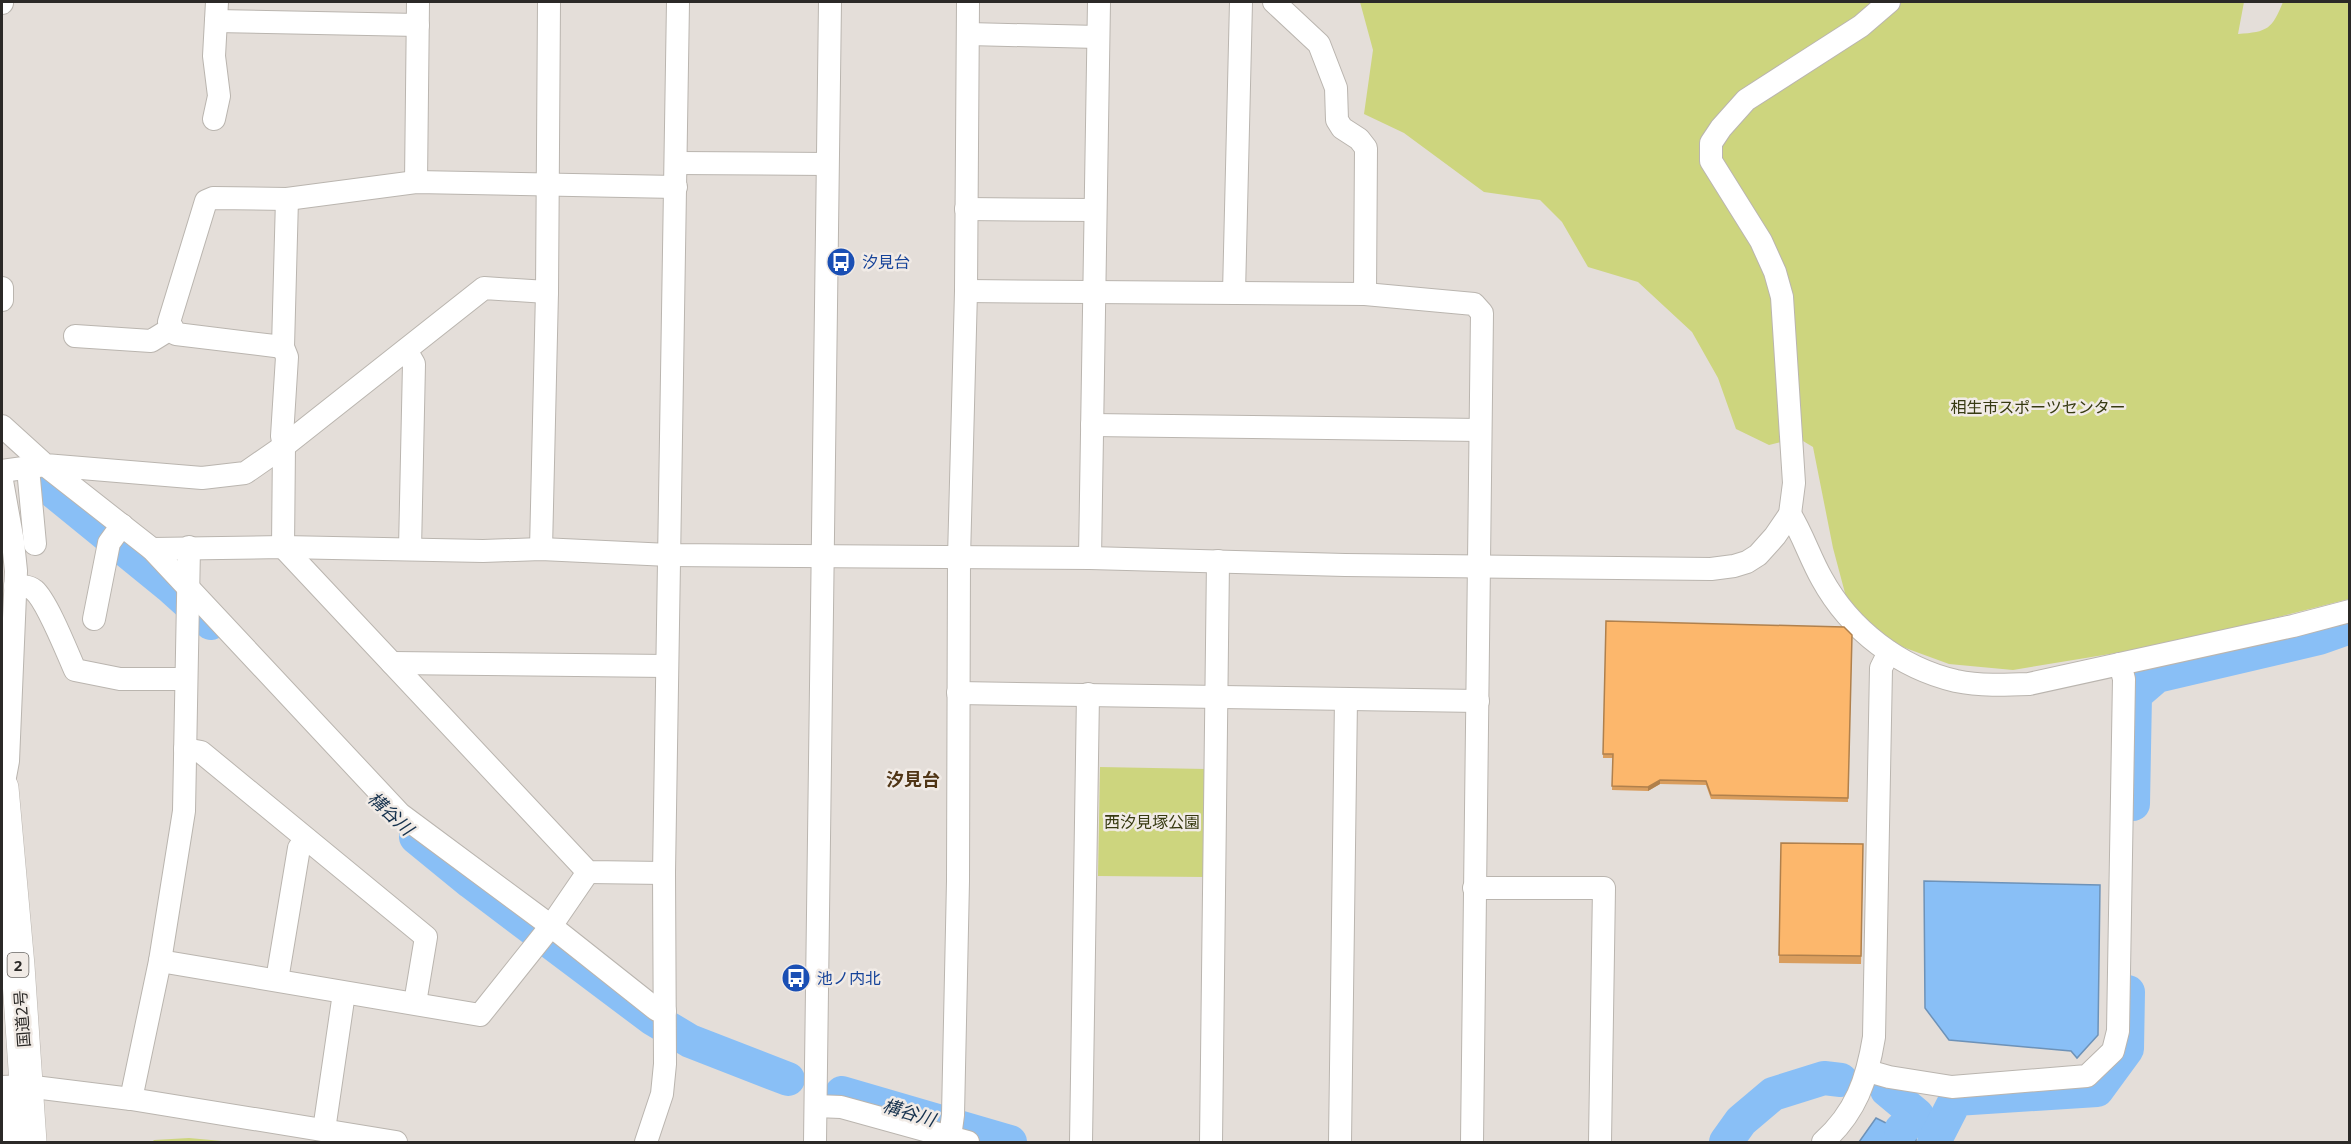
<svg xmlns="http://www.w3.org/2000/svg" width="2351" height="1144" viewBox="0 0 2351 1144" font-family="'Noto Sans','Noto Sans JP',sans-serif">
<rect width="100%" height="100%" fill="#e4ded9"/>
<!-- green -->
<g fill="#cdd57e">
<path d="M1360,2H2244L2238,34C2268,32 2272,29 2283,2H2349V599L2177,643L2013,670L1949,664L1889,642L1849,608L1833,548L1813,447L1798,438L1769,445L1736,429L1718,378L1692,332L1638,282L1588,267L1562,222L1540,200L1484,192L1404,133L1364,114L1373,50Z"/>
<polygon points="1100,767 1206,769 1204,877 1098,876"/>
<polygon points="189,1138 233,1142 152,1142 154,1140"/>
</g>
<!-- water -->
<g fill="#89bff6" stroke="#6d92b8" stroke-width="1.5">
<polygon points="1924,881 2100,885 2098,1035 2077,1058 2071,1051 1949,1040 1925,1008"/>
<polygon points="1876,1118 1916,1138 1916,1142 1859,1142"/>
</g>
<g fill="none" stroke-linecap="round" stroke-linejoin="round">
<!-- river -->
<g stroke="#89bff6" stroke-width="34">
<polyline points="42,482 171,587 211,623"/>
<polyline points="2133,804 2135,695 2157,676 2319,638 2350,627"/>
<polyline points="416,837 471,882 653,1019 690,1041 788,1079"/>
<polyline points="1887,1090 1917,1115 1901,1130"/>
<polyline points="842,1093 1010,1142"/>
<polyline points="1726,1142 1741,1121 1773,1094 1824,1078 1841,1080"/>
<polyline points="1934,1142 1956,1099 2097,1090 2127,1049 2128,992"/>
</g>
<!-- minor casing -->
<g stroke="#bab5af" stroke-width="24">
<g id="minor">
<polyline points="1274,2 1319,44 1336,88 1337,120 1342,128 1359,139 1366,148 1365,294"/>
<polyline points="2,3 2,2"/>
<polyline points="216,21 418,25"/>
<polyline points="968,34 1098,37"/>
<polyline points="214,119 219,96 214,56 217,2"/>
<polyline points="676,163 827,164"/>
<polyline points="416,182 418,2"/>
<polyline points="287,199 283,347 287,357 282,436 284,446 283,547 588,872 664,873"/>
<polyline points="966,209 1095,210"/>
<polyline points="2,288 2,300"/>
<polyline points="966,291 1365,294 1474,304 1482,313 1472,1142"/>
<polyline points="1234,293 1241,2"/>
<polyline points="75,336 151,341 172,328"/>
<polyline points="283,347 176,334 169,322 206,201 213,198 287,199 416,182 676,187"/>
<polyline points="406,350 414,364 410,549"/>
<polyline points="1092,425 1480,430"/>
<polyline points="2,426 45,465 202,478 245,473 284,446 484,288 547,292"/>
<polyline points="28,468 35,544"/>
<polyline points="2,471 45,465 152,549 400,814 551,926 657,1010 665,1011"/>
<polyline points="2,481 13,542 16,571 8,761 2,793"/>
<path d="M1790,514C1803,535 1810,558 1822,579C1850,630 1900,668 1956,681C1980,686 2005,685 2029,684L2293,626L2350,611"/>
<polyline points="152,549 283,547 483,551 541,549 669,555 1090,558 1345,565 1711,569 1734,566 1747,562 1758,555 1775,536 1790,514 1794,483 1782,297 1775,272 1761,241 1711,161 1711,143 1721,128 1746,100 1861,26 1889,2"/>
<polyline points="541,549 547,292 549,2"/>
<polyline points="1090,558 1099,2"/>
<path d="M15,586C21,586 29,586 34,590C47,601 67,652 75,670L120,679H186"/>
<polyline points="94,619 109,543 122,525"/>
<polyline points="392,663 667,666"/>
<polyline points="958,693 1478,701"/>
<polyline points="185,749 201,752 426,937 415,1003"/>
<polyline points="1474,888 1604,888 1600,1142"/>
<polyline points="160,961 480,1015 551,926 588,872"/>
<polyline points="277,980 299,848 306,839"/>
<polyline points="1868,1071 1889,1077 1952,1087 2087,1076 2113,1051 2118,1031 2124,679 2120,664"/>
<polyline points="2,1087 26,1086 131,1099 396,1142"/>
<polyline points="131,1099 160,961 184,811 189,547"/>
<polyline points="816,1106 841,1107 968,1142"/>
<polyline points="324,1130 344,993"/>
<polyline points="950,1137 953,1115 958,881 959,558 966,291 968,2"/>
<polyline points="646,1142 662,1094 665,1064 664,873 678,2"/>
<path d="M815,1142C823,762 822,382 830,2"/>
<polyline points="1081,1142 1088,694"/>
<polyline points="1211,1142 1218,561"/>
<polyline points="1340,1142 1346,699"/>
<path d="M1823,1142C1856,1112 1867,1080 1874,1037L1881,668L1889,652"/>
</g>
</g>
<!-- highway casing -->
<g stroke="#bab5af" stroke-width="34">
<g id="highway">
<polyline points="2,788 18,966 30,1142"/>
<polyline points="2,1103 3,1142"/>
</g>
</g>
<!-- minor -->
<use href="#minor" stroke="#fff" stroke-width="22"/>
<!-- highway -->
<use href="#highway" stroke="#fff" stroke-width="33"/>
</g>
<!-- wall -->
<g fill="#d99d5d">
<polygon points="1606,621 1852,635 1848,802 1711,799 1706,785 1660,784 1648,791 1612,790 1613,758 1603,758"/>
<polygon points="1781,843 1863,844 1861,964 1779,963"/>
</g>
<!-- shaded-wall -->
<polygon fill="#b0804c" points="1660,780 1660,784 1648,791 1648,787"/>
<!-- building -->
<g fill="#fcb76c" stroke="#b0804c" stroke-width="1.5">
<polygon points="1606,621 1844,627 1852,635 1848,798 1711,795 1706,781 1660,780 1648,787 1612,786 1613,754 1603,754"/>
<polygon points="1781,843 1863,844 1861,956 1779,955"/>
</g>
<!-- icons -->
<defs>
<g id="bus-disc" transform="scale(1.5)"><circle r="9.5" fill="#1a4fb4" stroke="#f1ebe6"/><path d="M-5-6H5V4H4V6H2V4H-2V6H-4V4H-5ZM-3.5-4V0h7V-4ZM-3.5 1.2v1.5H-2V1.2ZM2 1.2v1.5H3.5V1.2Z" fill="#fff"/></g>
</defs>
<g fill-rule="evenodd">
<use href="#bus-disc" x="841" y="262"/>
<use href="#bus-disc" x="796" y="978"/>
</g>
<g text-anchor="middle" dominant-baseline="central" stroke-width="5" stroke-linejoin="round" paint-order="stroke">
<!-- shield labels -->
<rect fill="#f1ebe6" stroke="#666360" stroke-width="1.5" x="7.5" y="953" width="21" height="24" rx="4.5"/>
<g font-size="15" font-weight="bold" fill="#2b2927">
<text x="18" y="965">2</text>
</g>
<!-- transit labels -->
<g font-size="16" fill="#164399" stroke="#f1ebe6" text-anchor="start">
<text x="862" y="262">汐見台</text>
<text x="817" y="978">池ノ内北</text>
</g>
<!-- park labels -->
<g font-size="16" fill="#373a11" stroke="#f1ebe6">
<text x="2038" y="407">相生市スポーツセンター</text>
<text x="1152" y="822">西汐見塚公園</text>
</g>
<!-- street labels -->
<g font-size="16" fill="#2b2927" stroke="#f1ebe6">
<text transform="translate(22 1019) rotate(-94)">国道2号</text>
</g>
<!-- neighbourhood labels -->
<g font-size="18" font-weight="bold" fill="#503515" stroke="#f1ebe6">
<text x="913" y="779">汐見台</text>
</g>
<!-- water labels -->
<g font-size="18" font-style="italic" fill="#15314d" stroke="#f1ebe6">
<text transform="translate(391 813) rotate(43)">構谷川</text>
<text transform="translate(909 1112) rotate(17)">構谷川</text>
</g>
</g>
<!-- border -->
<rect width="2351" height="1144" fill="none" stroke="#2b2927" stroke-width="6"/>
</svg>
